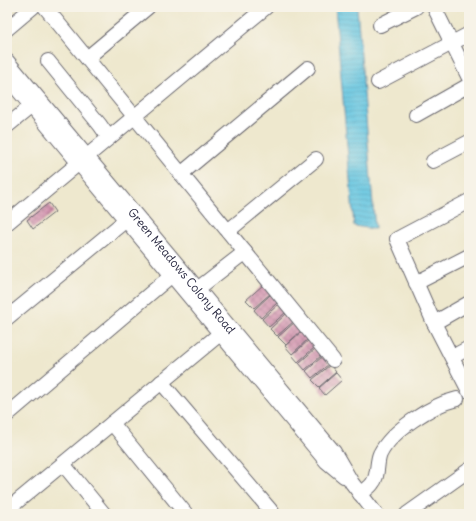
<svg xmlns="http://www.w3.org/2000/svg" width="476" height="521" viewBox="0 0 476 521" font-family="Delius,sans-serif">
<defs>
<pattern id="water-rules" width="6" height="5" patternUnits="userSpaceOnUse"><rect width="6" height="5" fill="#62c5e1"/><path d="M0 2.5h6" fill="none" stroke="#55a9c2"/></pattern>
<pattern id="building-cross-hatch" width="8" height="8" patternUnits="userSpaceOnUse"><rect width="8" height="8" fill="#d291ae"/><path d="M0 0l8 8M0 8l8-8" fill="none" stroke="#aa768f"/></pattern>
</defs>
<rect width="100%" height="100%" fill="#f7f3e8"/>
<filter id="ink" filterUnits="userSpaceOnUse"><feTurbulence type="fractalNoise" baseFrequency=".025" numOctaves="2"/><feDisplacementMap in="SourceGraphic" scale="8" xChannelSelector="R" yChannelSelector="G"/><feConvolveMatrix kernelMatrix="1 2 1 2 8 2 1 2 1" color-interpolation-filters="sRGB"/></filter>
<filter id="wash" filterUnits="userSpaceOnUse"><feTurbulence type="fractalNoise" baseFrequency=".012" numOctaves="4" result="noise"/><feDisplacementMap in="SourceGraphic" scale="16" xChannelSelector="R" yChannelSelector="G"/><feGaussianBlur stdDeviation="0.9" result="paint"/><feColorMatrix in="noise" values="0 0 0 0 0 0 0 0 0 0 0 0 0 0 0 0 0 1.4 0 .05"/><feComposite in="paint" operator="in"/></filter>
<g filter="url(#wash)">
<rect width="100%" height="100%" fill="#eee8ce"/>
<!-- water -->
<polygon fill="url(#water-rules)" stroke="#42748e" points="335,7 357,7 375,229 354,226"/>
<g id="blocks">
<!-- building -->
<g fill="url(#building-cross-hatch)">
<polygon points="49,203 55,212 33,229 27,220"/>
<polygon points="263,285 271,293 254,308 246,300"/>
<polygon points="271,294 278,302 261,318 254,310"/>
<polygon points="279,304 286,312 269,327 262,319"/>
<polygon points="287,313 294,321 277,336 270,329"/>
<polygon points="296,321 303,329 286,345 278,337"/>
<polygon points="302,331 309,338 292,354 285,346"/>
<polygon points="309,340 315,347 298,362 292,355"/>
<polygon points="316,348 322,355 305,370 299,363"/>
<polygon points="323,356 329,364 312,378 306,371"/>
<polygon points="330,365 336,372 319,387 312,380"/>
<polygon points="336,373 342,380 325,395 319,388"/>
</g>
</g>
</g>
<g filter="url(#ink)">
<use href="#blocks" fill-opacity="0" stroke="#69676e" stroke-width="1"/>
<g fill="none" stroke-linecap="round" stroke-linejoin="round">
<!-- minor casing -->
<g stroke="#69676e" stroke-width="16">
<g id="minor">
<polyline points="45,7 333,360"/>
<polyline points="434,7 469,78"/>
<polyline points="380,25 416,7"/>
<polyline points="7,29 33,7"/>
<polyline points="87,58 148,7"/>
<path id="s1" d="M7,61L334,452L352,483L376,514"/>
<polyline points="48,61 100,125 109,138"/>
<polyline points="378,82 469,34"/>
<polyline points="13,84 326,461 344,476"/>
<polyline points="416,115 469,85"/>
<polyline points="7,126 39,100"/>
<polyline points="433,161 469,142"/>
<polyline points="181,174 308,68"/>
<polyline points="469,201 397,239 434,323 469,391"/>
<polyline points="7,223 266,7"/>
<polyline points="228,231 316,159"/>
<polyline points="416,283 469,256"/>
<polyline points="191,294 245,252"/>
<polyline points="7,318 126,220"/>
<polyline points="434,323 469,303"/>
<polyline points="452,357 469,348"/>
<polyline points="161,382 272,512"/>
<polyline points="7,415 172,275"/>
<polyline points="112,423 186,514"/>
<polyline points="63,464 104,514"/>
<path d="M360,494C364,491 369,488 372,484C379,476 376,463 380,454C392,430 432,405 457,399"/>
<polyline points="7,510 227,328"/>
<polyline points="407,514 469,470"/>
</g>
</g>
<!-- minor -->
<use href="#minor" stroke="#fff" stroke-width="14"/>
</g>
</g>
<g text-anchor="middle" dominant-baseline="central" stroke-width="3" stroke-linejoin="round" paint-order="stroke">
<!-- street labels -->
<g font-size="12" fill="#22223b" stroke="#f7f3e8">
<text stroke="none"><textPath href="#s1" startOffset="273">Green Meadows Colony Road</textPath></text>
</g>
</g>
<!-- margin -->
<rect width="476" height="521" fill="none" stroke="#f7f3e8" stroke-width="24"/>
</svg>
